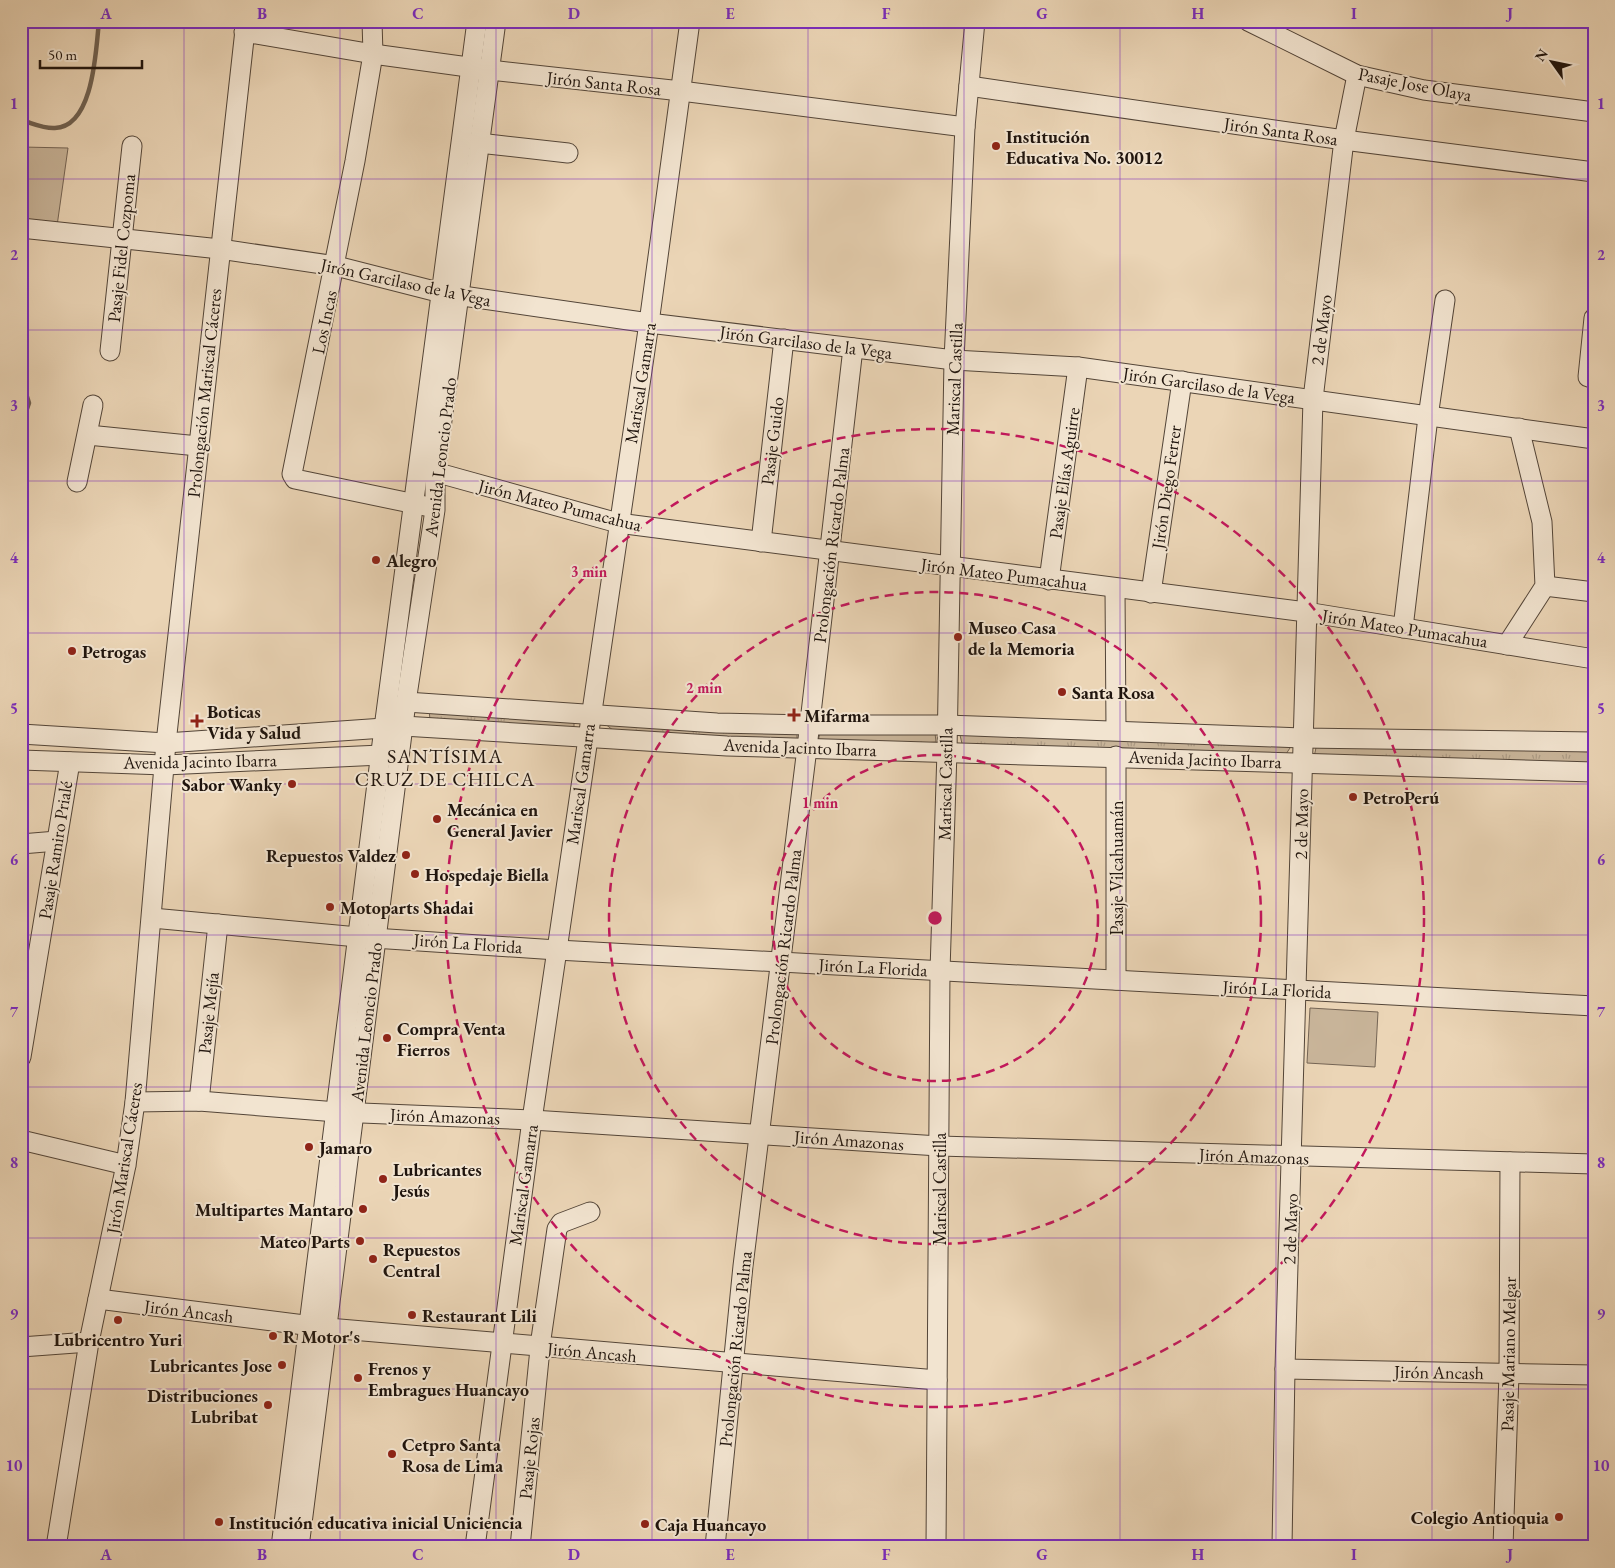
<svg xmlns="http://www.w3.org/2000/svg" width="1615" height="1568" viewBox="0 0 1615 1568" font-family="'EB Garamond',serif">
<defs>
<pattern id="grass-tufts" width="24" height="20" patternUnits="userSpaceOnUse" patternTransform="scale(1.25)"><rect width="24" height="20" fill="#c8b499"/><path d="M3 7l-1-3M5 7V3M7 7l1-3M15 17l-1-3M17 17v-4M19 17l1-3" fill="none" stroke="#ac9a83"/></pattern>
</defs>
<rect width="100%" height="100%" fill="#ebd5b6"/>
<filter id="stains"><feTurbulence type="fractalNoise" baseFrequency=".004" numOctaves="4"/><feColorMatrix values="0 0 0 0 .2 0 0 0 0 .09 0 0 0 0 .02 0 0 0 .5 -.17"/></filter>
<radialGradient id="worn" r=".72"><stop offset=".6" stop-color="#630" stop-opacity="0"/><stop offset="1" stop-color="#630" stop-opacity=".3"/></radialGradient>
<!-- grass -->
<g fill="url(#grass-tufts)" stroke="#746454">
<polygon points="429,709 574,720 574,733 430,720"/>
<polygon points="604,723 797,731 797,741 619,735"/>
<polygon points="820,733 935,733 936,742 886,746 817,745"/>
<polygon points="960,735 1292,745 1286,754 1121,748 963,748"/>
<polygon points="1317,743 1594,752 1594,764 1314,757"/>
</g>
<!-- park -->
<g fill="#c8b499" stroke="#746454">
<polygon points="22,147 68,148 57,226 21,220"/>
<polygon points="1310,1008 1378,1012 1375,1067 1307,1063"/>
</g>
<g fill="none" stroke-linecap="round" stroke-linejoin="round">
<!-- stream -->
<g stroke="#706151" stroke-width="4.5">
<path d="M21,120C32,123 44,129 55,128C94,127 96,48 99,21"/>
<polyline points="21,378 29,403 21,426"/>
</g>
<!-- minor casing -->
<g stroke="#534538" stroke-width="21">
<g id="minor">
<polyline points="372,21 373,54 355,161 292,474 295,479 425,506"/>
<polyline points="1248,21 1357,75 1424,90 1594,112"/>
<polyline points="244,32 373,54 490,70 681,91 965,127"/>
<polyline points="969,86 1344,140 1594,172"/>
<polyline points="479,143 568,153"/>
<polyline points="21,228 220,249 336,266 442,293 649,323 954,360 1078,367 1594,439"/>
<polyline points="110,351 132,146"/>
<polyline points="1588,377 1594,318"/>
<polyline points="88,435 198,446"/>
<polyline points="424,469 618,523 1306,612 1594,659"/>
<polyline points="77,482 93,405"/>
<polyline points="761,542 784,339"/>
<polyline points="1049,580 1078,367"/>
<polyline points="1545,586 1594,592"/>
<polyline points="1115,589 1116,730"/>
<polyline points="1151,593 1182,381"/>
<polyline points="1403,628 1428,417 1445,300"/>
<polyline points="1507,645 1545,586 1542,522 1519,428"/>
<polyline points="21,734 166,743 384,728 406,702 717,723 810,725 946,725 1302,738 1594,742"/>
<polyline points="1116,756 1116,980"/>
<polyline points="21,760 165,765 381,755 403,726 727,746 1594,772"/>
<polyline points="21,844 57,841"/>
<polyline points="152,918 358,937 557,950 1594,1006"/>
<polyline points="21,1057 70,762"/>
<polyline points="199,1101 218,924"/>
<polyline points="135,1102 199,1101 337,1112 532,1120 939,1146 1594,1164"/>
<polyline points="21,1140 126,1165"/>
<polyline points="98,1299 328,1328 937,1380"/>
<polyline points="21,1347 89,1342"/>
<polyline points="1285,1369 1594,1375"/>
<polyline points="56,1547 89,1342 126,1165 135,1102 166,743 246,21"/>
<polyline points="281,1547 384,728 477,21"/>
<polyline points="299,1547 406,702 435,510 435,472 496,21"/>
<polyline points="475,1547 532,1120 649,323 690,21"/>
<polyline points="520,1547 541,1339 557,1229 561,1223 590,1212"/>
<polyline points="715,1547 743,1266 807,748 853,348"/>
<polyline points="936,1547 940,971 947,751 954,360 965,127 975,21"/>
<polyline points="1282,1547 1285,1369 1313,399 1344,140 1357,75"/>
<polyline points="1503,1547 1509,1374 1510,1162"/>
</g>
</g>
<!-- minor -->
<use href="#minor" stroke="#f2e4d0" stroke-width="19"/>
</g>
<!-- grid -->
<path fill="none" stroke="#7b2cbf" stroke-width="1" stroke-opacity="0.55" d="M184,21V1547M340,21V1547M496,21V1547M652,21V1547M808,21V1547M964,21V1547M1120,21V1547M1276,21V1547M1432,21V1547M21,179H1594M21,330H1594M21,481H1594M21,633H1594M21,784H1594M21,935H1594M21,1087H1594M21,1238H1594M21,1389H1594"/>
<!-- distance rings -->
<g fill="none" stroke="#c2185b" stroke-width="2.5" stroke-dasharray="9 6">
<circle cx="935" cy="918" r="163"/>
<circle cx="935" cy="918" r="326"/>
<circle cx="935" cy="918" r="489"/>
</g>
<!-- markers -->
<g fill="#8f2418" stroke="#f2e4d0" stroke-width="2">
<circle cx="996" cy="146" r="5"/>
<circle cx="376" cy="560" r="5"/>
<circle cx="958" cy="637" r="5"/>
<circle cx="72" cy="651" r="5"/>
<circle cx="1062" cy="692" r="5"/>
<path d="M791.5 707.5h5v5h5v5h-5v5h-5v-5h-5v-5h5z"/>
<path d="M194.5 713.5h5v5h5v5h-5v5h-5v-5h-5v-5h5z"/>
<circle cx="292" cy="784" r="5"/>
<circle cx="1353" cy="797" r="5"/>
<circle cx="437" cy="819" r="5"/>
<circle cx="406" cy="855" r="5"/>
<circle cx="415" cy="874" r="5"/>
<circle cx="330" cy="907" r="5"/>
<circle cx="387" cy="1038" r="5"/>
<circle cx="309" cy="1147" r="5"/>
<circle cx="383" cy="1179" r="5"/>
<circle cx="363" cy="1209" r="5"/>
<circle cx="360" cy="1241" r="5"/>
<circle cx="373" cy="1259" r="5"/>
<circle cx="412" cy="1315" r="5"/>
<circle cx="118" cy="1320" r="5"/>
<circle cx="273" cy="1336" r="5"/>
<circle cx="282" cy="1365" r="5"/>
<circle cx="358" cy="1378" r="5"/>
<circle cx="268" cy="1405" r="5"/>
<circle cx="392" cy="1454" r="5"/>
<circle cx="1559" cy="1517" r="5"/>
<circle cx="219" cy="1522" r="5"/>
<circle cx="645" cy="1524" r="5"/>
</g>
<g text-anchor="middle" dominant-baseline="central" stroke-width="4" stroke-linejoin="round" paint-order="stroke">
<!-- street labels -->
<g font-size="18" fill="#20150e" stroke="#f2e4d0">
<text transform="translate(604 83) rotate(6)">Jirón Santa Rosa</text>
<text transform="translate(1415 84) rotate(11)">Pasaje Jose Olaya</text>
<text transform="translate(1281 131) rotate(8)">Jirón Santa Rosa</text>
<text transform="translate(121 248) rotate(-84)">Pasaje Fidel Cozpoma</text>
<text transform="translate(406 282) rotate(12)">Jirón Garcilaso de la Vega</text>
<text transform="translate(324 322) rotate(-78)">Los Incas</text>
<text transform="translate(1321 330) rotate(-83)">2 de Mayo</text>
<text transform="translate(806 342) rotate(7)">Jirón Garcilaso de la Vega</text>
<text transform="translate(954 379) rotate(-88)">Mariscal Castilla</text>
<text transform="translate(640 383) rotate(-81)">Mariscal Gamarra</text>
<text transform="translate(1209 385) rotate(8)">Jirón Garcilaso de la Vega</text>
<text transform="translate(204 393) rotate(-84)">Prolongación Mariscal Cáceres</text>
<text transform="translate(772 441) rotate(-83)">Pasaje Guido</text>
<text transform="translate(440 457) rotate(-83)">Avenida Leoncio Prado</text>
<text transform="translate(1064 473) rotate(-82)">Pasaje Elías Aguirre</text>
<text transform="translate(1166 487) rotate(-82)">Jirón Diego Ferrer</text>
<text transform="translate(560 505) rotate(14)">Jirón Mateo Pumacahua</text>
<text transform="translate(831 545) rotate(-83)">Prolongación Ricardo Palma</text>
<text transform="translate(1004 574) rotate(7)">Jirón Mateo Pumacahua</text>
<text transform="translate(1405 628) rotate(9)">Jirón Mateo Pumacahua</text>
<text transform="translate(800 747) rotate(2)">Avenida Jacinto Ibarra</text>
<text transform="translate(1205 759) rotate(2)">Avenida Jacinto Ibarra</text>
<text transform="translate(200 761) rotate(-1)">Avenida Jacinto Ibarra</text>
<text transform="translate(580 784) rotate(-82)">Mariscal Gamarra</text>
<text transform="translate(945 784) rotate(-89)">Mariscal Castilla</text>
<text transform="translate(1301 824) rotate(-89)">2 de Mayo</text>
<text transform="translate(55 850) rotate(-81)">Pasaje Ramiro Prialé</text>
<text transform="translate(1116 868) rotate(-90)">Pasaje Vilcahuamán</text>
<text transform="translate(468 943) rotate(4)">Jirón La Florida</text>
<text transform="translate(783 947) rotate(-83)">Prolongación Ricardo Palma</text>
<text transform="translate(873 967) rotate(3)">Jirón La Florida</text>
<text transform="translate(1277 989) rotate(3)">Jirón La Florida</text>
<text transform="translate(208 1013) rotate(-84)">Pasaje Mejía</text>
<text transform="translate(366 1022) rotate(-83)">Avenida Leoncio Prado</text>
<text transform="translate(445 1116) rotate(2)">Jirón Amazonas</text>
<text transform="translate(849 1140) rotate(4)">Jirón Amazonas</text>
<text transform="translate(1254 1156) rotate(2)">Jirón Amazonas</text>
<text transform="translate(124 1158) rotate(-81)">Jirón Mariscal Cáceres</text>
<text transform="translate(523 1185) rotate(-82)">Mariscal Gamarra</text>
<text transform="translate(939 1189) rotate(-90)">Mariscal Castilla</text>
<text transform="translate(1290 1229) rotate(-88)">2 de Mayo</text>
<text transform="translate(189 1311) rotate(7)">Jirón Ancash</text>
<text transform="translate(735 1349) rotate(-84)">Prolongación Ricardo Palma</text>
<text transform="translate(592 1352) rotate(5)">Jirón Ancash</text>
<text transform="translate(1508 1354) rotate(-89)">Pasaje Mariano Melgar</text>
<text transform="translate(1439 1372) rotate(1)">Jirón Ancash</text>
<text transform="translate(529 1458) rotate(-84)">Pasaje Rojas</text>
</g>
<!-- poi labels -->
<g font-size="18" font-weight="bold" fill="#20150e" stroke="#f2e4d0" text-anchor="start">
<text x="1006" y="136">Institución<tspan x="1006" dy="21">Educativa No. 30012</tspan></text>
<text x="386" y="560">Alegro</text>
<text x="968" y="627">Museo Casa<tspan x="968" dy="21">de la Memoria</tspan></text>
<text x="82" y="651">Petrogas</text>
<text x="1072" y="692">Santa Rosa</text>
<text x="207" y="711">Boticas<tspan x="207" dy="21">Vida y Salud</tspan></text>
<text x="804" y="715">Mifarma</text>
<text x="282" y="784" text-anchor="end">Sabor Wanky</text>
<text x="1363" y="797">PetroPerú</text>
<text x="447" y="809">Mecánica en<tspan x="447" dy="21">General Javier</tspan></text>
<text x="396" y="855" text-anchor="end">Repuestos Valdez</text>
<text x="425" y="874">Hospedaje Biella</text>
<text x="340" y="907">Motoparts Shadai</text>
<text x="397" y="1028">Compra Venta<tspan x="397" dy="21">Fierros</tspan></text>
<text x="319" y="1147">Jamaro</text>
<text x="393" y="1169">Lubricantes<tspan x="393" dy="21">Jesús</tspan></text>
<text x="353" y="1209" text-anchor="end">Multipartes Mantaro</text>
<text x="350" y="1241" text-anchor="end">Mateo Parts</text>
<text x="383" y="1249">Repuestos<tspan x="383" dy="21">Central</tspan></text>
<text x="422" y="1315">Restaurant Lili</text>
<text x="283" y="1336">R Motor's</text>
<text x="118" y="1339" text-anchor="middle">Lubricentro Yuri</text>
<text x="272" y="1365" text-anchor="end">Lubricantes Jose</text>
<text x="368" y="1368">Frenos y<tspan x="368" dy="21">Embragues Huancayo</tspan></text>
<text x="258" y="1395" text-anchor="end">Distribuciones<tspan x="258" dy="21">Lubribat</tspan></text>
<text x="402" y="1444">Cetpro Santa<tspan x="402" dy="21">Rosa de Lima</tspan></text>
<text x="1549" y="1517" text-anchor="end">Colegio Antioquia</text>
<text x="229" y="1522">Institución educativa inicial Uniciencia</text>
<text x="655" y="1524">Caja Huancayo</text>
</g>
<!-- quarter labels -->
<g font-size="20" letter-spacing="1" fill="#20150e" stroke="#f2e4d0">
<text x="445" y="756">SANTÍSIMA<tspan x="445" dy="23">CRUZ DE CHILCA</tspan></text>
</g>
</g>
<circle cx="935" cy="918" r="8" fill="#c2185b" stroke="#f2e4d0" stroke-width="2.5"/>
<g font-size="15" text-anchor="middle" font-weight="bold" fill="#c2185b" stroke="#f2e4d0" stroke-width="4" stroke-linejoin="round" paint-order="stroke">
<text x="589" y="577">3 min</text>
<text x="704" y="693">2 min</text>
<text x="820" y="808">1 min</text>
</g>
<!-- margin -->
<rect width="1615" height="1568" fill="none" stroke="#ebd5b6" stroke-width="55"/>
<!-- north arrow -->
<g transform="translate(1552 62) rotate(303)" stroke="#f2e4d0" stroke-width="4" paint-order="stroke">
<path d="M0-4L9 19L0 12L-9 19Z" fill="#20150e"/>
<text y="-8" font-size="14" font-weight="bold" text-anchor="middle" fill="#20150e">N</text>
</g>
<!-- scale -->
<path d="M40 60v8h102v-8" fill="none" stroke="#20150e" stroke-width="2.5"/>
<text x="48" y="60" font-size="15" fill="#20150e" stroke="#f2e4d0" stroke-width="4" paint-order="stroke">50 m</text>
<rect x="28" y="28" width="1560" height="1512" fill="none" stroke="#7b2cbf" stroke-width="2"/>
<g font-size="16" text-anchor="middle" font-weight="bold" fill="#7b2cbf">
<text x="106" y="19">A</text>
<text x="262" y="19">B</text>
<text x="418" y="19">C</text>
<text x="574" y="19">D</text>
<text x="730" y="19">E</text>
<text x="886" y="19">F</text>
<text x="1042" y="19">G</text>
<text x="1198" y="19">H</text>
<text x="1354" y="19">I</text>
<text x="1510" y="19">J</text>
<text x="14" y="109">1</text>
<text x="1601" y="109">1</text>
<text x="14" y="260">2</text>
<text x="1601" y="260">2</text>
<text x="14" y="411">3</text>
<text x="1601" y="411">3</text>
<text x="14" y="563">4</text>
<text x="1601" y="563">4</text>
<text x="14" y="714">5</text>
<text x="1601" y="714">5</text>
<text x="14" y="865">6</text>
<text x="1601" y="865">6</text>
<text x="14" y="1017">7</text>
<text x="1601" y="1017">7</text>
<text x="14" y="1168">8</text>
<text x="1601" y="1168">8</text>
<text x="14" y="1319">9</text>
<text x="1601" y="1319">9</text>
<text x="14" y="1471">10</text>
<text x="1601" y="1471">10</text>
<text x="106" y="1560">A</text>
<text x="262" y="1560">B</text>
<text x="418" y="1560">C</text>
<text x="574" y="1560">D</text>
<text x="730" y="1560">E</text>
<text x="886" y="1560">F</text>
<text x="1042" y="1560">G</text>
<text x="1198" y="1560">H</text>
<text x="1354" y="1560">I</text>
<text x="1510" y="1560">J</text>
</g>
<rect width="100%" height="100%" filter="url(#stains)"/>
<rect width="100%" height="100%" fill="url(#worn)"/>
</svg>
